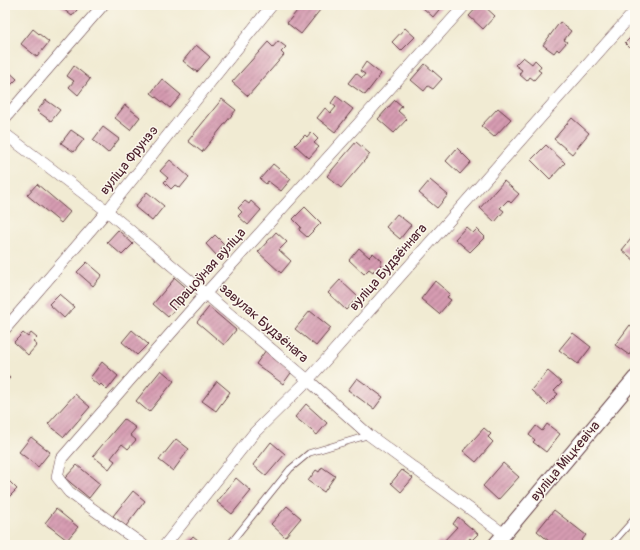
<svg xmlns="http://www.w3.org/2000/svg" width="640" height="550" viewBox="0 0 640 550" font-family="Pangolin,sans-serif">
<defs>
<pattern id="building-hatch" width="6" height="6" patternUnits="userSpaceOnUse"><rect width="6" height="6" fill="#d59bb1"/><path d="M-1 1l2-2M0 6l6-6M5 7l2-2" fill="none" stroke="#af7e90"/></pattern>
</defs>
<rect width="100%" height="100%" fill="#fbf7ec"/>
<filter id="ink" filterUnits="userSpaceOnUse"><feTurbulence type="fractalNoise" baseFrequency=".025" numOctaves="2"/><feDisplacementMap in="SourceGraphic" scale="8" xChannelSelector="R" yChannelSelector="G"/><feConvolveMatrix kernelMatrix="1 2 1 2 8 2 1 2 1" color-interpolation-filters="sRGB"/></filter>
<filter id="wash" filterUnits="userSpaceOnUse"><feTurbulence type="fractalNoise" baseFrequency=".012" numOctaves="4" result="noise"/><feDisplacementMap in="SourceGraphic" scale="16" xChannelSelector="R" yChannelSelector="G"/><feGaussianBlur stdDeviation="0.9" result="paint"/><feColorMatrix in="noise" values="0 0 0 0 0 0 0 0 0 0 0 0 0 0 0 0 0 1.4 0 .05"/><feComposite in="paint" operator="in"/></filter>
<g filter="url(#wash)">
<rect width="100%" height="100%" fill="#f1ebd3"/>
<g id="blocks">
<!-- building -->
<g fill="url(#building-hatch)">
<polygon points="58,5 81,5 72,16"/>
<polygon points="302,5 324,5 301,34 287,23"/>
<polygon points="423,5 443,5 433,17 422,7"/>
<polygon points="479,5 483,5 495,16 483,29 469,16"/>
<polygon points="560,22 571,31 564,40 567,42 559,51 557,49 554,53 543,45"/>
<polygon points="405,28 415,37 401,51 392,42"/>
<polygon points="33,29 49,42 37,57 21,44"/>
<polygon points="635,33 635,53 625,43"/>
<polygon points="278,41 286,47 281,52 284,55 248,96 232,82 268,42 273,47"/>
<polygon points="196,45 210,57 197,72 183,61"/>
<polygon points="523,57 532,64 535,60 541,66 538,70 541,72 534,80 530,77 527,81 519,74 522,70 515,65"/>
<polygon points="366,62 381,74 365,95 348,83 356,73 362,78 365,74 360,71"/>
<polygon points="425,64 442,79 433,89 428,86 424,91 411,80"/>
<polygon points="74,66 90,79 78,95 69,87 74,81 67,76"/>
<polygon points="5,68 17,79 5,91"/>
<polygon points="162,79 181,95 170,108 151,93"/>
<polygon points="336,96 353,109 335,132 317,118 325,108 331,113 336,107 331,103"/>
<polygon points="222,99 236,110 202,152 188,141"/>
<polygon points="46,100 60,110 51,121 37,111"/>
<polygon points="395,100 402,106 398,111 407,119 394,133 378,119"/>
<polygon points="125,105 140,117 130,130 115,118"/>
<polygon points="498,108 511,119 494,137 481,126"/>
<polygon points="572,118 589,133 572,154 554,139"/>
<polygon points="103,127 119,139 108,153 93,140"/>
<polygon points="71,130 84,139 74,152 61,143"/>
<polygon points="311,132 318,139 314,143 319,147 309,158 295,145 305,135 307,137"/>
<polygon points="356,142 370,154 341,188 327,176"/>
<polygon points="546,145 565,163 550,179 531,160"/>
<polygon points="457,148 471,162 460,174 446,161"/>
<polygon points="170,160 189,177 180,188 175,185 171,189 164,182 168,178 160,171"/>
<polygon points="273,164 291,179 281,191 268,181 266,184 260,179"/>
<polygon points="430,180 448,195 437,208 419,193"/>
<polygon points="504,181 519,194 511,203 508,200 500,208 504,211 495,222 480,208"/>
<polygon points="37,184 70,212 61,223 27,195"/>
<polygon points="147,192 164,206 152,221 135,207"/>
<polygon points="245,201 249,204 251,201 261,210 248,225 238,216 242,212 238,208"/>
<polygon points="305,207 321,223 307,237 299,230 301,227 293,219"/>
<polygon points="397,214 411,225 400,239 386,227"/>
<polygon points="466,227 473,233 477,229 485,237 470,252 455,239"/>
<polygon points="118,230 133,244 122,255 107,242"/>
<polygon points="276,232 287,242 279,250 291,261 281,273 258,252"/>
<polygon points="635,234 635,261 622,250"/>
<polygon points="215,235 224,244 221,248 223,250 217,256 206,244"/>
<polygon points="359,248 369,257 373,253 382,261 380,264 387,270 381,277 374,270 373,272 369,269 364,274 349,260"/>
<polygon points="87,262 102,275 93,286 77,272"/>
<polygon points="175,278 190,291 168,317 153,304"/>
<polygon points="340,280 358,297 346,310 328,293"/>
<polygon points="435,281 450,294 447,297 451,300 439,314 421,299"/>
<polygon points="59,294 74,307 64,318 49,304"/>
<polygon points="209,307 236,330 224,345 197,322"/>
<polygon points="310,311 331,328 316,346 295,329"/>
<polygon points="630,325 635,329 635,347 629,355 615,345"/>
<polygon points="132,330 148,344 137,355 122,342"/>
<polygon points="23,333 28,337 31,333 37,338 33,342 37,345 28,355 14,342"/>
<polygon points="573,333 591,347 578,364 559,350"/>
<polygon points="266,350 293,370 283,384 256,364"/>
<polygon points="102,362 118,376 107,390 101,384 99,386 90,378"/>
<polygon points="161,370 174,381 149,412 136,401"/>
<polygon points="548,371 562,383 554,391 558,394 547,405 531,390"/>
<polygon points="5,373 10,378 5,383"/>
<polygon points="357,378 383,397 374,409 348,390"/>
<polygon points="217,381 230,392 216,411 202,401"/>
<polygon points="75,394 90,407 64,437 48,424"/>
<polygon points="306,404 327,423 317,435 295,417"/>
<polygon points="124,419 136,428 130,435 136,440 128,449 122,444 111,458 115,461 109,469 93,456"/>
<polygon points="547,424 560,434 546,452 533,442 535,440 529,435 536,426 542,431"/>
<polygon points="484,428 491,434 488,437 493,442 476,462 463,451"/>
<polygon points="31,437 50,452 38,467 19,452"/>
<polygon points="176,439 189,449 173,471 159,460"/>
<polygon points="271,442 285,454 266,476 253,465"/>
<polygon points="503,463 519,477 498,500 483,486"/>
<polygon points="77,465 100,484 89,498 65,478"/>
<polygon points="322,467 335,476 324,492 308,481 316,470 319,472"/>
<polygon points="402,470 413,478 401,492 391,483"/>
<polygon points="5,477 17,489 5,501"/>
<polygon points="236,478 251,491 232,514 217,502"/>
<polygon points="133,491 145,501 126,526 113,516"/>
<polygon points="287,506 301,518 285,537 271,524"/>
<polygon points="56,509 78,527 67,540 45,523"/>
<polygon points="554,510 586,535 578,545 548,545 550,542 537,531"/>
<polygon points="458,517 478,534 472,540 470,538 464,545 435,545 439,540 442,543 457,527 453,524"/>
<polygon points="193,536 204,545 185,545"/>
</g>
</g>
</g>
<g filter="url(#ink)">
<use href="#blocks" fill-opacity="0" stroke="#633e44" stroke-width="1"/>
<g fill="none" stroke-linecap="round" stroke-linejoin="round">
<!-- service casing -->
<g stroke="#633e44" stroke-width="7">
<g id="service">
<polyline points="229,545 290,469 309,453 369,435"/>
<polyline points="611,545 635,518"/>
</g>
</g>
<!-- minor casing -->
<g stroke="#633e44" stroke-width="12">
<g id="minor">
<polyline points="5,118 103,5"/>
<polyline points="5,134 107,211 308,380 369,435 504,534"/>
<polyline points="5,329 107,211 272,5"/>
<polyline points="143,545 69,492 57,477 61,459 206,293 465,5"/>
<polyline points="165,545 255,432 308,380 635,11"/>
</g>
</g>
<!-- tertiary casing -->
<g stroke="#633e44" stroke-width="16">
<polyline id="tertiary" points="495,545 635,378"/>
</g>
<!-- service -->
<use href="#service" stroke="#fff" stroke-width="5.5"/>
<!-- minor -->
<use href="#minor" stroke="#fff" stroke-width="11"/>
<!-- tertiary -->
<use href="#tertiary" stroke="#fff" stroke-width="14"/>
</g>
</g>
<g text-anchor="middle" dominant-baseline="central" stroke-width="3" stroke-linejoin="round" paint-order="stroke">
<!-- street labels -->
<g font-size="14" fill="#4a1f2b" stroke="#fbf7ec">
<text transform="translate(129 160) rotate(-51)">вуліца Фрунзэ</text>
<text transform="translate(388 267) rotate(-49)">вуліца Будзённага</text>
<text transform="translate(208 269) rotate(-48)">Працоўная вуліца</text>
<text transform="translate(264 323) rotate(41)">завулак Будзёнага</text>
<text transform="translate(565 461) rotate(-50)">вуліца Міцкевіча</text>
</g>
</g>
<!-- margin -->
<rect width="640" height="550" fill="none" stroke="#fbf7ec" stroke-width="20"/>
</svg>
